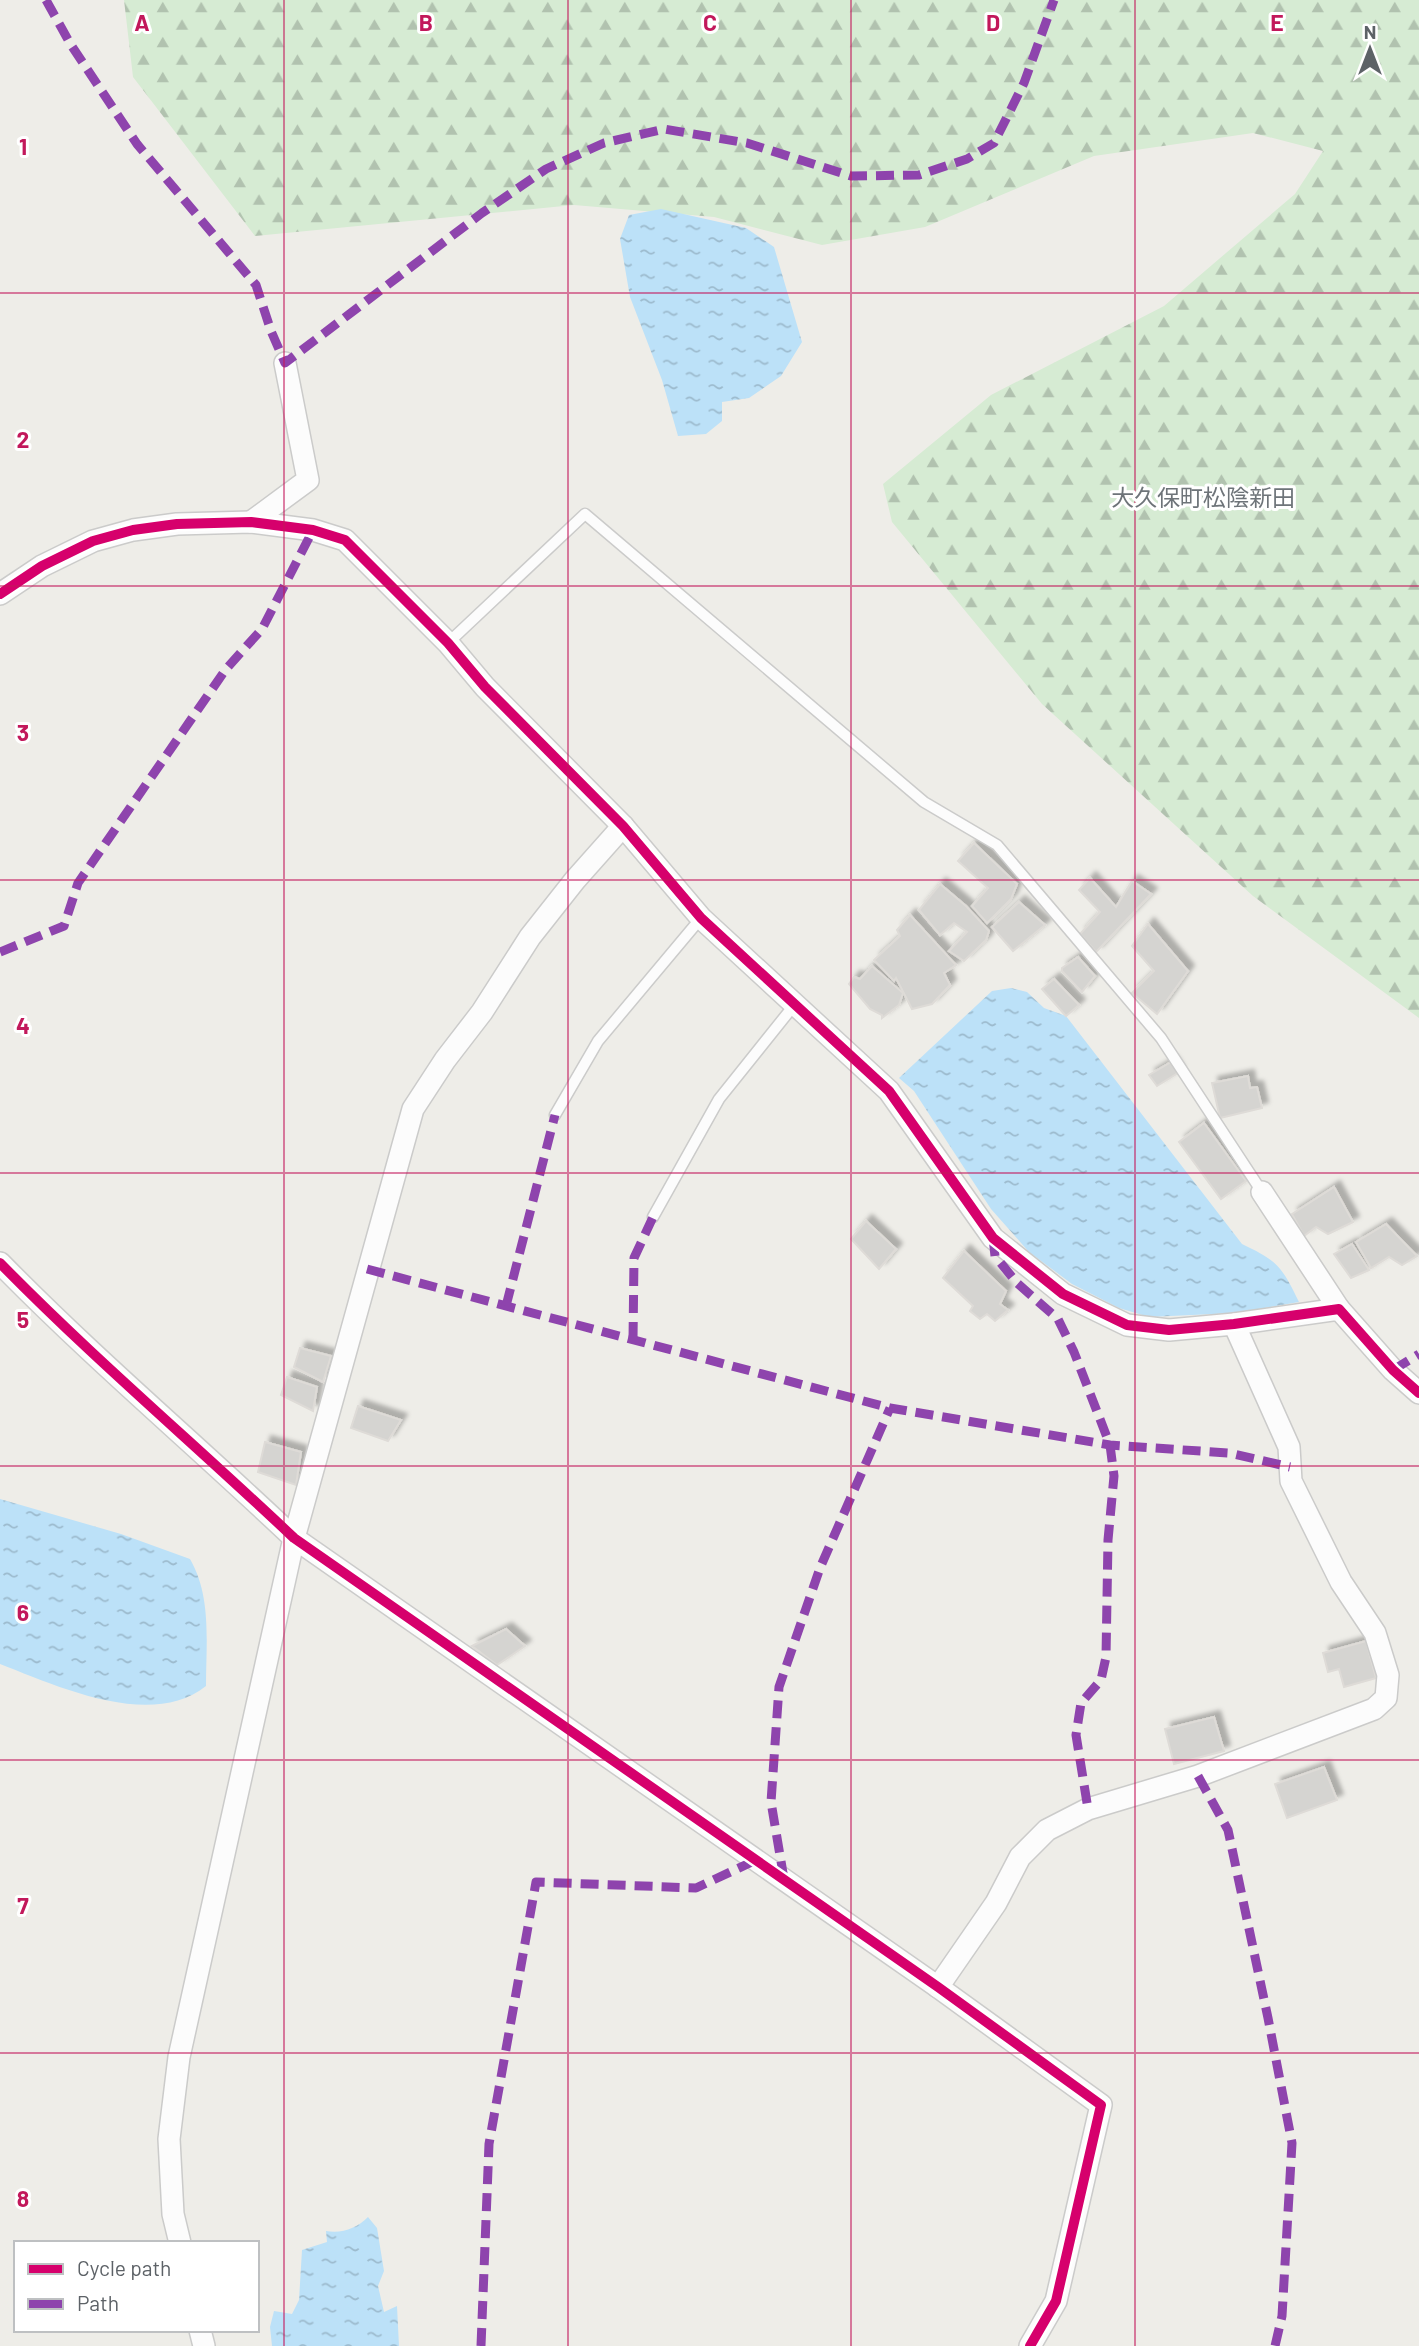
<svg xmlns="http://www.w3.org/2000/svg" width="1419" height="2346" viewBox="0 0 1419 2346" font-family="Barlow,'Noto Sans JP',sans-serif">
<defs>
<pattern id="forest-firs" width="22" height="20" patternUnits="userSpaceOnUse" patternTransform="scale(1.75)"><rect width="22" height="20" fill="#d6ebd3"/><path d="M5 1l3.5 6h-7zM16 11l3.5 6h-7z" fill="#b1c2af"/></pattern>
<pattern id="water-ripples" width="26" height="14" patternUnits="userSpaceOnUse" patternTransform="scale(1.75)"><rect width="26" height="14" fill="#bce1f8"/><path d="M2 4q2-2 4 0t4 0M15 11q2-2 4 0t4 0" fill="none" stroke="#9cbacd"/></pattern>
<filter id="shadow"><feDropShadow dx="6" dy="-6" stdDeviation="2" flood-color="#0004"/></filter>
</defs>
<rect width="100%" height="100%" fill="#eeede8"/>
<!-- forest -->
<polygon fill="url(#forest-firs)" points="124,0 1419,0 1419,1018 1253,896 1042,704 892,522 883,484 991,395 1164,306 1295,194 1323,151 1253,133 1094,156 925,227 822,245 714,217 574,205 255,236 133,77"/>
<!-- water -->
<g fill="url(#water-ripples)">
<polygon points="661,209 746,228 774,247 802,342 781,376 749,398 722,402 722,421 706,434 678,436 662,380 630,297 620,239 629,215"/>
<path d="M1011,988L1027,992L1044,1008L1066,1016L1242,1244C1278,1261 1282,1267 1299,1302L1235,1313L1149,1317L1119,1308L1072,1284L1029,1252L991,1209L914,1091L899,1078L992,991Z"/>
<path d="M0,1499L121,1534L190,1559C212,1597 206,1644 206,1686C151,1730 57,1686 0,1664Z"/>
<path d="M368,2217L377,2228L384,2271L378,2286L384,2312L397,2306L399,2346H272L270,2327L274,2311L292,2314L299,2300L302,2250L327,2242L326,2231C342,2234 357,2228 368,2217Z"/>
</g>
<!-- building -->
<g fill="#d5d4d1" stroke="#dedbd7" stroke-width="2" filter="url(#shadow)">
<polygon points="974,843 1017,884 1011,899 987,923 972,906 988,888 958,861"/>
<polygon points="1090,878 1116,907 1132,881 1151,894 1096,952 1080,934 1100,912 1079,890"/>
<polygon points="940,884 966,906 989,931 986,940 964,961 949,951 967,932 954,923 940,935 919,910"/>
<polygon points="1019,902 1045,925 1013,951 992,927"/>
<polygon points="910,915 956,965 944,973 950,985 932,1004 912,1009 896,978 894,981 874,960 900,936 897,930"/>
<polygon points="1148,924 1188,971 1157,1014 1132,993 1154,971 1132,946"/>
<polygon points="1078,957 1095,976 1082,992 1062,971 1062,968"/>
<polygon points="872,966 903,993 899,1005 882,1018 882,1015 870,1009 849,984 854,977 860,979"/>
<polygon points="1054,979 1079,1005 1066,1016 1042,989"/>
<polygon points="1171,1062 1178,1073 1157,1086 1149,1075"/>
<polygon points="1248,1076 1250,1088 1257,1087 1262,1108 1220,1118 1212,1083"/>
<polygon points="1204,1123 1246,1181 1221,1199 1179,1142"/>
<polygon points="1334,1187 1353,1222 1328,1234 1316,1227 1304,1236 1292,1214"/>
<polygon points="866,1221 896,1249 879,1269 851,1239"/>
<polygon points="1386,1224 1417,1256 1402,1265 1389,1257 1371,1268 1356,1242"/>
<polygon points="1352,1244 1369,1270 1351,1278 1334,1254"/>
<polygon points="964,1251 1006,1291 1000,1304 1008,1310 995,1321 987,1314 980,1319 970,1311 973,1306 943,1278"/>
<polygon points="300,1348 331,1356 323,1382 294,1367"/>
<polygon points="287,1377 317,1387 313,1411 281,1395"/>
<polygon points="358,1406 401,1420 388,1441 351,1428"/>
<polygon points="265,1442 301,1452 296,1485 258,1472"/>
<polygon points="506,1629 525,1646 497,1665 472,1646"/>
<polygon points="1366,1641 1376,1678 1344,1687 1339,1669 1328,1672 1323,1653"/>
<polygon points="1214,1717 1224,1751 1174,1764 1165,1729"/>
<polygon points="1324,1767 1337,1800 1287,1818 1275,1784"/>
</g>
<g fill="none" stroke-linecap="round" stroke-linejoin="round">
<!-- lane casing -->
<g stroke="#cbcbca" stroke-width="13">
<g id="lane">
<polyline points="448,643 585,514 924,802 997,845 1161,1038 1262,1192"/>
<polyline points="555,1115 598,1041 701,918"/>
<polyline points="653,1217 719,1099 795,1004"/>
</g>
</g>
<!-- street casing -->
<g stroke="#cbcbca" stroke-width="24">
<g id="street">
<polyline points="251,522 308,480 285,363"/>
<polyline points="0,594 42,566 93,541 133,530 177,524 251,522 313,530 345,540 448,643 485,687 623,826 701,918 889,1091 993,1238 1063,1294 1127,1325 1169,1330 1234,1324 1339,1309 1393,1370 1419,1393"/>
<polyline points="1262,1192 1339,1309"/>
<path d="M0,1263C94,1359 197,1446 294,1538L938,1987L1101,2105L1056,2301L1030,2346"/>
<polyline points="938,1987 996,1903 1020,1857 1047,1830 1088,1809 1198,1776 1374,1709 1386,1698 1388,1675 1375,1633 1341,1582 1291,1481 1289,1447 1234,1324"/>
<polyline points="180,2243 173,2214 169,2139 179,2057 294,1538 413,1109 445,1060 482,1012 530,937 575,880 623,826"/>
<polyline points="200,2330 204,2346"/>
</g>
</g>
<!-- lane -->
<use href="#lane" stroke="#fcfcfc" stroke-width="10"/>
<!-- street -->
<use href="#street" stroke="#fcfcfc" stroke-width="21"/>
<!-- quiet -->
<g stroke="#8e44ad" stroke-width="9" stroke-dasharray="18 9" stroke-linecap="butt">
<polyline points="46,0 71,45 137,144 256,285 271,331 285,363 482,213 546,169 604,143 664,129 747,143 851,176 919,175 967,159 994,143 1024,83 1054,0"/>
<polyline points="0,952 64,926 78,883 226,669 262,629 313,530"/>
<polyline points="993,1238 995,1256 1017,1283 1058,1319 1074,1352 1110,1445 1114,1476 1108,1540 1106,1657 1101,1680 1081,1703 1076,1735 1088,1809"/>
<polyline points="367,1269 890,1408 1110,1445 1229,1453 1290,1467"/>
<polyline points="506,1306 555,1115"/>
<polyline points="633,1340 634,1258 653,1217"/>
<polyline points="1393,1370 1419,1354"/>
<polyline points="1198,1776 1228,1830 1268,2018 1292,2143 1282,2316 1275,2346"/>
<polyline points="784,1879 771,1802 779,1687 820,1568 890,1408"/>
<polyline points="481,2346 489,2144 536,1882 696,1888 756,1860"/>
</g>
<!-- cycleway casing -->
<g stroke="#fff" stroke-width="15">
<g id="cycleway">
<polyline points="0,594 42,566 93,541 133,530 177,524 251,522 313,530 345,540 448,643 485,687 623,826 701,918 889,1091 993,1238 1063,1294 1127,1325 1169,1330 1234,1324 1339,1309 1393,1370 1419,1393"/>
<path d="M0,1263C94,1359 197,1446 294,1538L938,1987L1101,2105L1056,2301L1030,2346"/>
</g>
</g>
<!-- cycleway -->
<use href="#cycleway" stroke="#d6006c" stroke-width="10"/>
</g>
<!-- grid -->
<path fill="none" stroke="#c2185b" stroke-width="2" stroke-opacity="0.55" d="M284,0V2346M568,0V2346M851,0V2346M1135,0V2346M0,293H1419M0,586H1419M0,880H1419M0,1173H1419M0,1466H1419M0,1760H1419M0,2053H1419"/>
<g text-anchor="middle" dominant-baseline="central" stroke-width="6" stroke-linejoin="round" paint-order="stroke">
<!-- quarter labels -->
<g font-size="23" fill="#6e7479" stroke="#fff">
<text x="1203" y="497">大久保町松陰新田</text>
</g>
</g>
<g font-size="23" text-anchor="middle" font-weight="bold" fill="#c2185b" stroke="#fff" stroke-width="6" stroke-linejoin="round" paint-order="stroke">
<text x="142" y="31">A</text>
<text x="426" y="31">B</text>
<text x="710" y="31">C</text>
<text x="993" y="31">D</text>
<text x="1277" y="31">E</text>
<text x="23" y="155">1</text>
<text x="23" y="448">2</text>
<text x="23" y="741">3</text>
<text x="23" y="1034">4</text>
<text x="23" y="1328">5</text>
<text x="23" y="1621">6</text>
<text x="23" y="1914">7</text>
<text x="23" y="2207">8</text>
</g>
<!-- legend -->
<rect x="14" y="2241" width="245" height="91" fill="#ffffff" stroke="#bec0c2" stroke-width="2"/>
<rect x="28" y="2264" width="35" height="10" fill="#d6006c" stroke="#bec0c2" stroke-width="2"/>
<text x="77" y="2276" font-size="21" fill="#5d6267">Cycle path</text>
<rect x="28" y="2299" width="35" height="10" fill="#8e44ad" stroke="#bec0c2" stroke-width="2"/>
<text x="77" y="2311" font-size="21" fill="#5d6267">Path</text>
<!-- north arrow -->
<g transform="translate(1370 49)" stroke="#ffffff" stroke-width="5" paint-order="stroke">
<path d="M0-5L12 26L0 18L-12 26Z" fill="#5d6267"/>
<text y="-10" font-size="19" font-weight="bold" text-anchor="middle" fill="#5d6267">N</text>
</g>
</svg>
